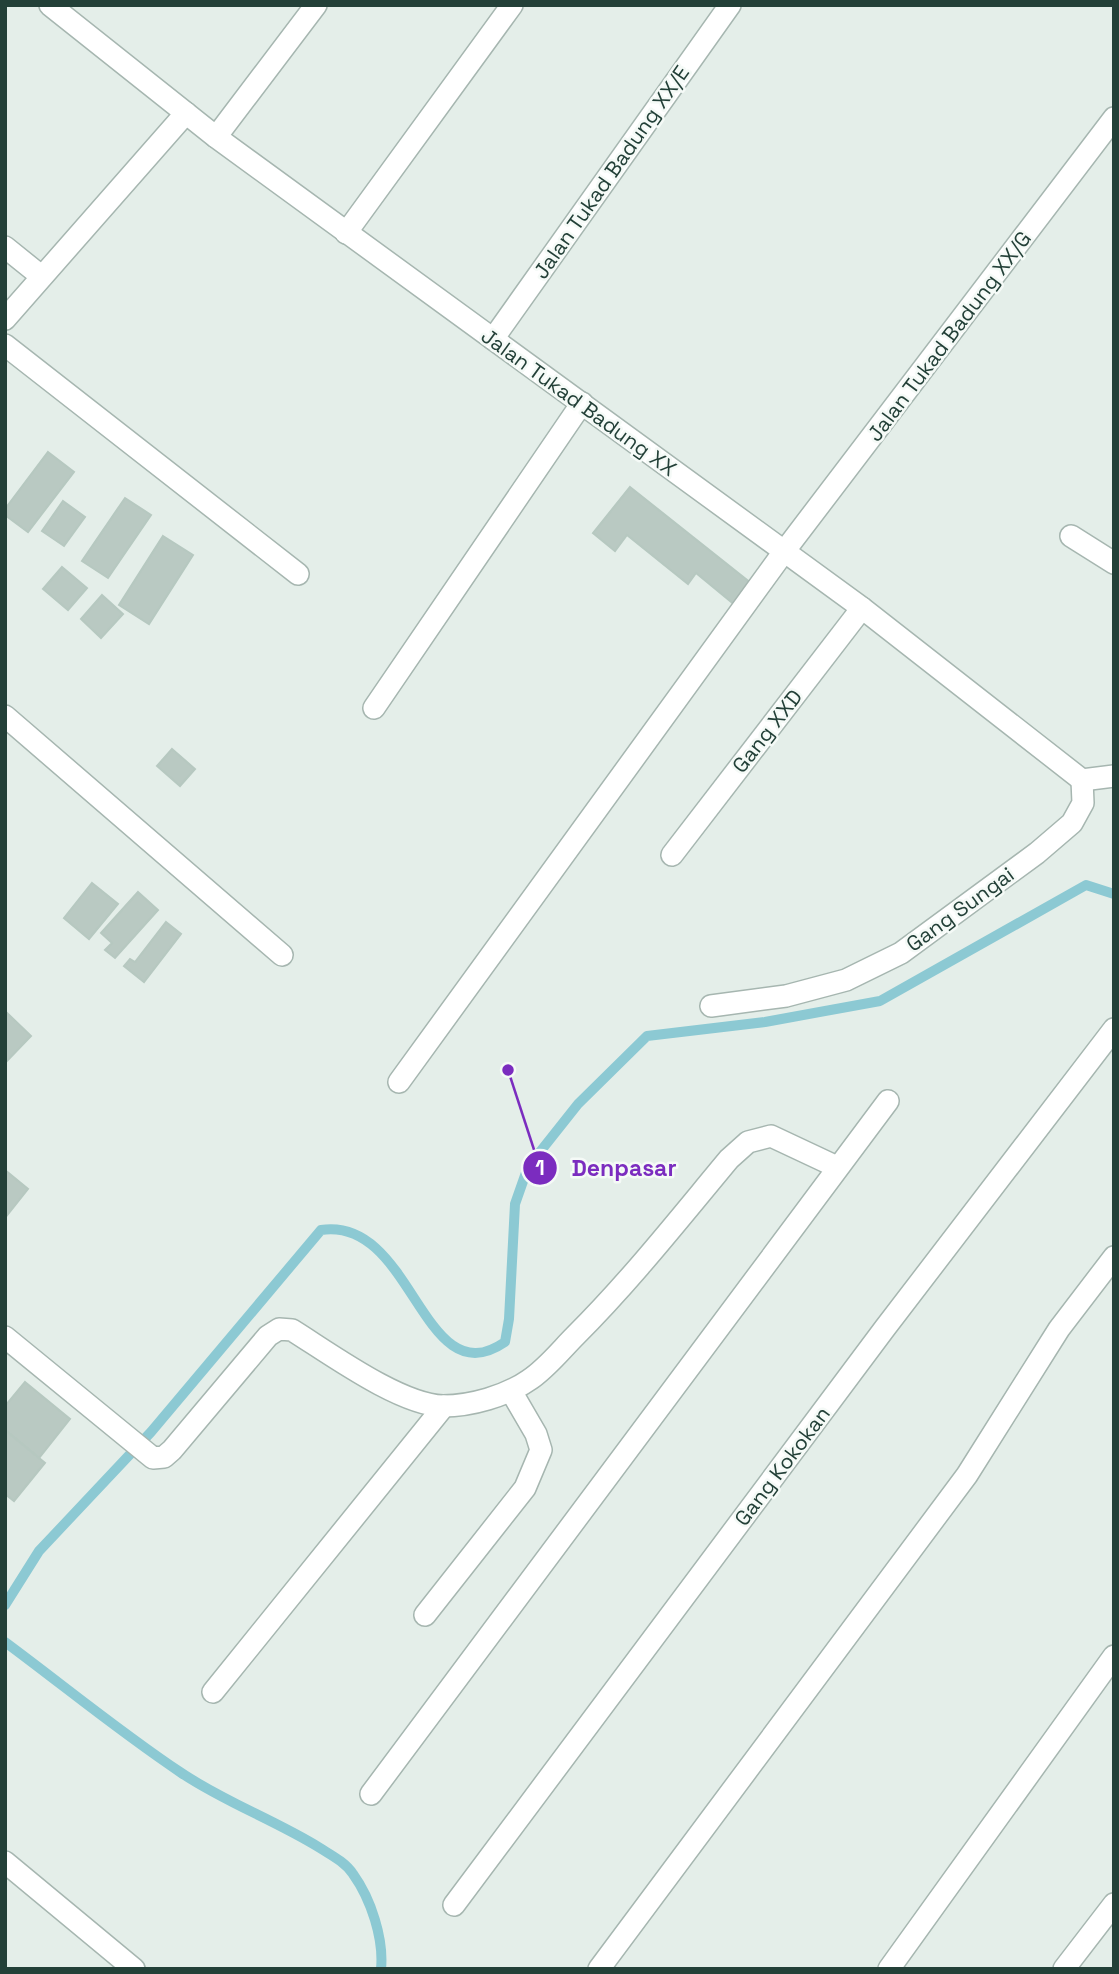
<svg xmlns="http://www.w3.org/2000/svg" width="1119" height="1974" viewBox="0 0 1119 1974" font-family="'Space Grotesk',sans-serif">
<rect width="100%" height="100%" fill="#e4eee9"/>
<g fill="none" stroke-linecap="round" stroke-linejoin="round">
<!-- stream -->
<g stroke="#8cc9d3" stroke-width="10">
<path d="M5,1605L39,1551L151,1432L321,1230C414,1216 422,1399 505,1342L509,1319L515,1204L528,1167L578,1104L647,1036L765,1022L880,1001L1086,885L1114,894"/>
<path d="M5,1642C63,1685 120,1732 180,1772C224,1802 275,1820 320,1848C331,1855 345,1862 353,1874C371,1899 384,1939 381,1969"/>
</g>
</g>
<!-- building -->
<g fill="#b9c9c2" stroke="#b6c8c0" stroke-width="2">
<polygon points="48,452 74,472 28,532 5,515 5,509"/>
<polygon points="630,487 752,584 735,605 696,573 688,584 627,535 615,551 593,533"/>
<polygon points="125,498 151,515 108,578 82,561"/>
<polygon points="63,501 85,517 64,546 42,531"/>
<polygon points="163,536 193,555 149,624 119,605"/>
<polygon points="62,567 87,588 68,610 43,589"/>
<polygon points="102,595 123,614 101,638 81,619"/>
<polygon points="172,749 195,769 180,786 157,766"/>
<polygon points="92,883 118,904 89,939 64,918"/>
<polygon points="138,892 158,910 115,958 105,950 112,943 101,933"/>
<polygon points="166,922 181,934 144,982 124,966 130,959 135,962"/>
<polygon points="5,1011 31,1036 5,1063"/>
<polygon points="5,1170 28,1189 5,1218"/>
<polygon points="25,1382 70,1419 39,1458 5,1430 5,1406"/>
<polygon points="5,1430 45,1463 14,1501 5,1494"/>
</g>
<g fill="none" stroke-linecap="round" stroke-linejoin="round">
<!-- minor casing -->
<g stroke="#a6b6b0" stroke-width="24">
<g id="minor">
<polyline points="50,5 216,137 862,608 1082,780 1114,776"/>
<polyline points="216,137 316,5"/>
<polyline points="346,233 512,5"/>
<polyline points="5,247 41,276"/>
<polyline points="5,319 186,113"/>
<polyline points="493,339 730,5"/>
<polyline points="5,345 298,574"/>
<polyline points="1071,536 1114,563"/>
<polyline points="374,708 582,403"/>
<polyline points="5,716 282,955"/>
<polyline points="672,855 862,608"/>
<polyline points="711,1006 786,996 846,980 901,953 1037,853 1072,823 1083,803 1082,780"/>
<polyline points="399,1082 783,553 1114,118"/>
<path d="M5,1337L153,1458L164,1457L172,1450L268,1336L279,1329L292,1330C329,1353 400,1405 443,1406C471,1406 506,1396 529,1380C546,1369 561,1350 575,1336C631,1280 679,1219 729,1159L748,1142L771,1136L837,1167"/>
<polyline points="425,1615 525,1488 541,1450 536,1434 511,1391"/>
<polyline points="213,1692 444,1406"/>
<polyline points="371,1794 888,1101"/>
<polyline points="5,1862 134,1969"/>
<polyline points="454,1905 885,1328 1114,1029"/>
<polyline points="599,1969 967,1475 1059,1329 1114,1257"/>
<polyline points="889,1969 1114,1656"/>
<polyline points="1064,1969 1114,1904"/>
</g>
</g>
<!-- minor -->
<use href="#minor" stroke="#fff" stroke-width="21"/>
</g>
<g text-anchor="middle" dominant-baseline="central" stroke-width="5" stroke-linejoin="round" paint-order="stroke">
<!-- street labels -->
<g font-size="21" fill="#234038" stroke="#f5faf7">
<text transform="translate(611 172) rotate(-55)">Jalan Tukad Badung XX/E</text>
<text transform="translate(949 336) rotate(-53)">Jalan Tukad Badung XX/G</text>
<text transform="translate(579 402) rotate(36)">Jalan Tukad Badung XX</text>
<text transform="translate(767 731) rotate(-52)">Gang XXD</text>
<text transform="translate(960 909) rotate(-36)">Gang Sungai</text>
<text transform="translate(782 1466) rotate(-53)">Gang Kokokan</text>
</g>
</g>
<!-- callouts -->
<path fill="none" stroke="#7b2cbf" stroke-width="2.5" d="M508 1070L540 1168"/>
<g fill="#7b2cbf" stroke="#f5faf7" stroke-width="2.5">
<circle cx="508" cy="1070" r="7"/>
<circle cx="540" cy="1168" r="18"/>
</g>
<g font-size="21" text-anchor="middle" font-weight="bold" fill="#fff">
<text x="540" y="1175">1</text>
</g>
<g font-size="23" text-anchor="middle" font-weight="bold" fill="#7b2cbf" stroke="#f5faf7" stroke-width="5" stroke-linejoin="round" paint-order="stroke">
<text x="624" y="1176">Denpasar</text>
</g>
<!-- border -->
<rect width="1119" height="1974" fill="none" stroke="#234038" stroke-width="14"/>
</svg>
